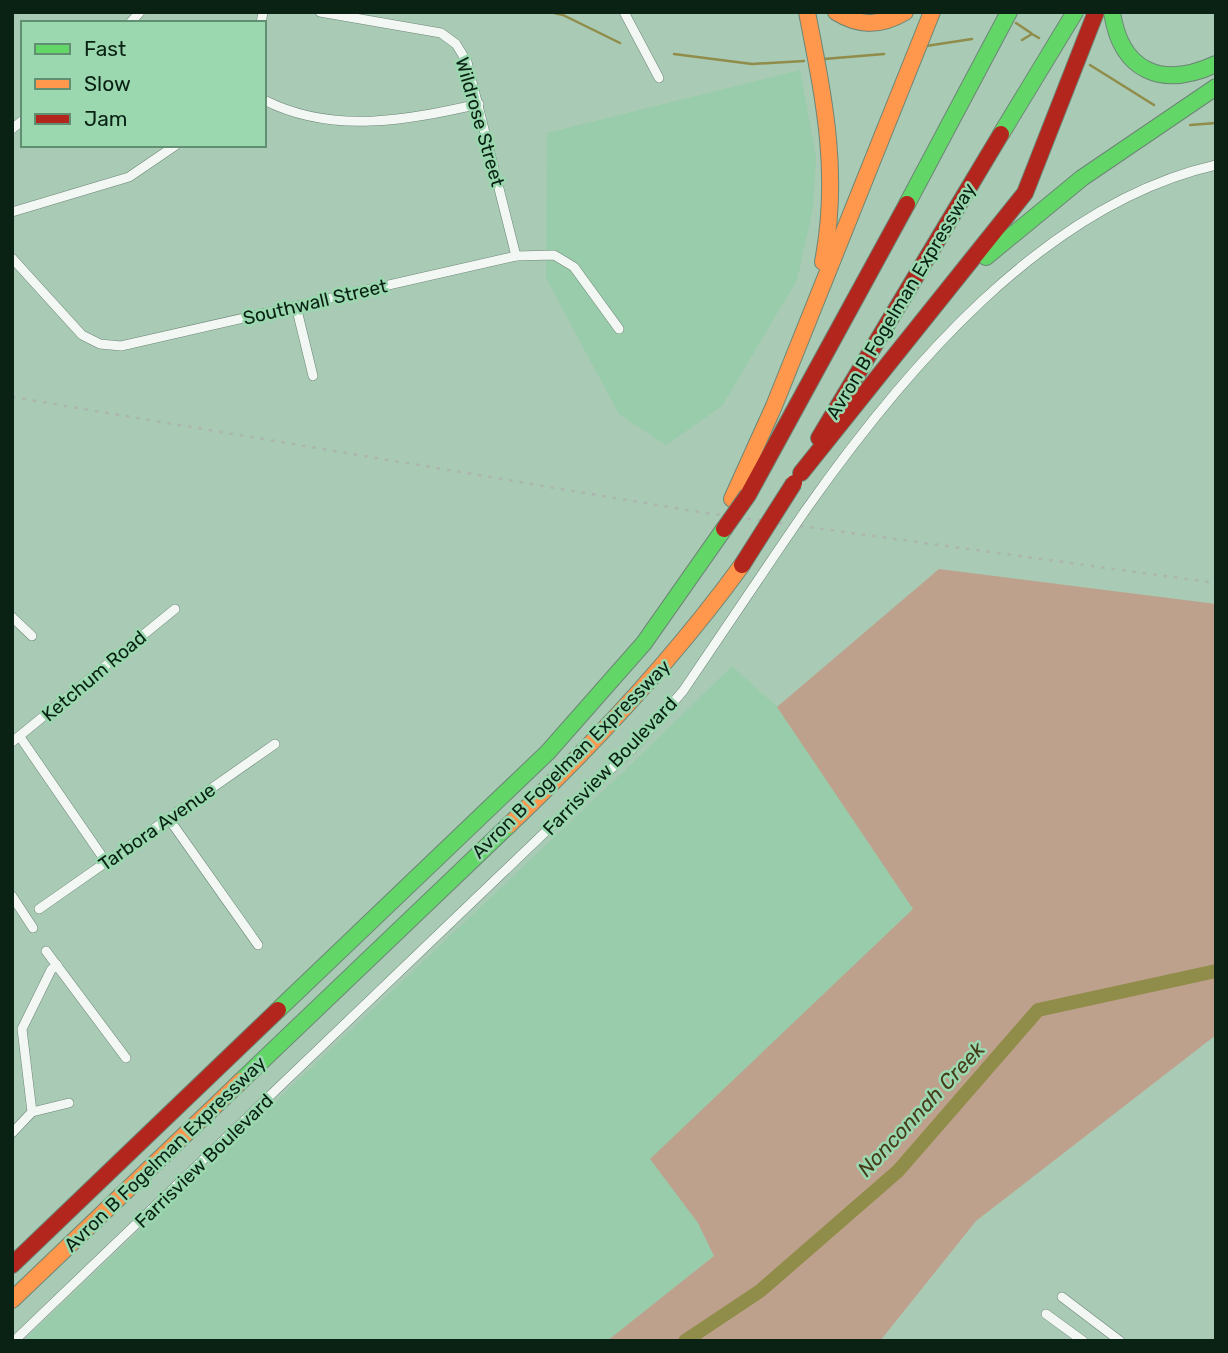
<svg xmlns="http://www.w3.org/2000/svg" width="1228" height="1353" viewBox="0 0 1228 1353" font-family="Rubik,sans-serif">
<rect width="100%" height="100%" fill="#a9cab4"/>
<!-- built -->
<g fill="#98ccaa">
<polygon points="800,70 816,157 813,208 797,280 722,406 666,445 619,414 546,278 547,133"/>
<polygon points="732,666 777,707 913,909 651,1159 698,1223 714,1256 607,1341 23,1341 641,755"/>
</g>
<!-- forest -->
<polygon fill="#bea18c" points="939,569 1216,604 1216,1035 976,1221 880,1341 607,1341 714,1256 698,1223 650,1159 913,909 777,707"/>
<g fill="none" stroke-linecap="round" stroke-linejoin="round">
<!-- stream -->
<g stroke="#908c4a" stroke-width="2.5">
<polyline points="550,12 563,15 620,43"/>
<polyline points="1016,23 1031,33"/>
<polyline points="1022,40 1032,34 1039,38"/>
<polyline points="926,46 972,39"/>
<polyline points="674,54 752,64 804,61"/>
<polyline points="824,59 884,54"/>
<polyline points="1090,65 1154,105"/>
<polyline points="1190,125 1216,123"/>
</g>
<!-- river -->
<polyline stroke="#908c4a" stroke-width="14" points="685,1341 760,1291 898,1171 1038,1010 1216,971"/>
<!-- street casing -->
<g stroke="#6c8676" stroke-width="10">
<g id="street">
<polyline points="320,12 441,33 456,44 467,62 516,256"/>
<polyline points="624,12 659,78"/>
<polyline points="130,23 140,12"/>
<polyline points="261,23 263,12"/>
<path d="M264,100C333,135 408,120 479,104"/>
<polyline points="12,129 23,120"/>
<polyline points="12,212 129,177 176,145"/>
<polyline points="12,258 82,335 100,344 121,346 516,256 554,255 574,267 619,329"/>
<polyline points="296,306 313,376"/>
<path d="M805,511C902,373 1043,204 1216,165"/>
<polyline points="12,617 32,636"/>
<polyline points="20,737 106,862"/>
<polyline points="12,742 175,609"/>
<polyline points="169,819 258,945"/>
<polyline points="12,896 33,928"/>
<polyline points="39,909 275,744"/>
<polyline points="46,951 126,1058"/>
<polyline points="32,1112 69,1103"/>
<polyline points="12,1133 32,1112 22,1029 51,970 57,965"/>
<polyline points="1062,1297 1120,1341"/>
<polyline points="1046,1314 1083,1341"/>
<polyline points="14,1341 636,745 683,691 777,552"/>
</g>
</g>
<!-- fast casing -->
<g stroke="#6c8676" stroke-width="18">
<g id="fast">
<path d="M1112,12C1121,72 1162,89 1216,64"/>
<polyline points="1001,134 1075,12"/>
<polyline points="907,204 1009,12"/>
<polyline points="986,257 1082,178 1216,87"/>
<polyline points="278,1010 548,752 644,643 724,529"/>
<polyline points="241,1081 509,825"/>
</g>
</g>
<!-- slow casing -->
<g stroke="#6c8676" stroke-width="18">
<g id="slow">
<path d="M807,12C824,99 840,173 823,262"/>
<path d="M836,12C860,27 881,26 905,12"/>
<polyline points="732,499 774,406 932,12"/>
<path d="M509,825C594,744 673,660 742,565"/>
<polyline points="12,1300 241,1081"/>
</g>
</g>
<!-- jam casing -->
<g stroke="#6c8676" stroke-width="18">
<g id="jam">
<polyline points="819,438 1001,134"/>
<polyline points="801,473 1025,193 1096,12"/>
<polyline points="748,495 907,204"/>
<polyline points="12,1265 278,1010"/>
</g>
</g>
<!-- street -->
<use href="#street" stroke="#f2f7f4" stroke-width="9"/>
<!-- fast -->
<use href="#fast" stroke="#63d668" stroke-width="16"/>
<!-- slow -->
<use href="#slow" stroke="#ff974d" stroke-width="16"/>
<!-- jam -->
<use href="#jam" stroke="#b3261e" stroke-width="16"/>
<!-- rail -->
<polyline stroke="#acb5af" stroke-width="2.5" stroke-dasharray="3.5 7" stroke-linecap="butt" points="12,397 699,512 1216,583"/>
<!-- street-bridge casing -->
<g stroke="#6c8676" stroke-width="10" stroke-linecap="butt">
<polyline id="street-bridge" points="777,552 805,511"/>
</g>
<!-- jam-bridge casing -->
<g stroke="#6c8676" stroke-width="18" stroke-linecap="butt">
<g id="jam-bridge">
<polyline points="724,529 748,495"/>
<polyline points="742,565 794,483"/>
</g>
</g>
<!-- street-bridge -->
<use href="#street-bridge" stroke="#f2f7f4" stroke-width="9"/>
<!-- jam-bridge -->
<use href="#jam-bridge" stroke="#b3261e" stroke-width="16"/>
</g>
<g text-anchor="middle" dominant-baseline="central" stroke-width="5" stroke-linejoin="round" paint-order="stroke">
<!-- street labels -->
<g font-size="19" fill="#092213" stroke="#9bd8af">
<text transform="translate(480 122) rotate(74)">Wildrose Street</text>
<text transform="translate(901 301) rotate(-59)">Avron B Fogelman Expressway</text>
<text transform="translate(315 302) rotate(-13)">Southwall Street</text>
<text transform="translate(94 676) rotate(-40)">Ketchum Road</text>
<text transform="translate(571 759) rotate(-45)">Avron B Fogelman Expressway</text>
<text transform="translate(610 766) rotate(-46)">Farrisview Boulevard</text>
<text transform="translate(157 827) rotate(-35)">Tarbora Avenue</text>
<text transform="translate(165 1154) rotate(-44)">Avron B Fogelman Expressway</text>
<text transform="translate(204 1161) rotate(-44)">Farrisview Boulevard</text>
</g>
<!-- water labels -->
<g font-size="21" font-style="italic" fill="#453c19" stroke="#9bd8af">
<text transform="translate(921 1109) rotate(-47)">Nonconnah Creek</text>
</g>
</g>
<!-- border -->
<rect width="1228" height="1353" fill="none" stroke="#092213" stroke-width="28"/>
<!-- legend -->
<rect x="21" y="21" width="245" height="126" fill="#9bd8af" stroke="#618f71" stroke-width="2"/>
<rect x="35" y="44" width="35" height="10" fill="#63d668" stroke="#618f71" stroke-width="2"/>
<text x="84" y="56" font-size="21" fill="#092213">Fast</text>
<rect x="35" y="79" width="35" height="10" fill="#ff974d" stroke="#618f71" stroke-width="2"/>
<text x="84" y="91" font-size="21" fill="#092213">Slow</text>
<rect x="35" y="114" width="35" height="10" fill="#b3261e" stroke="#618f71" stroke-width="2"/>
<text x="84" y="126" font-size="21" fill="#092213">Jam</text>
</svg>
